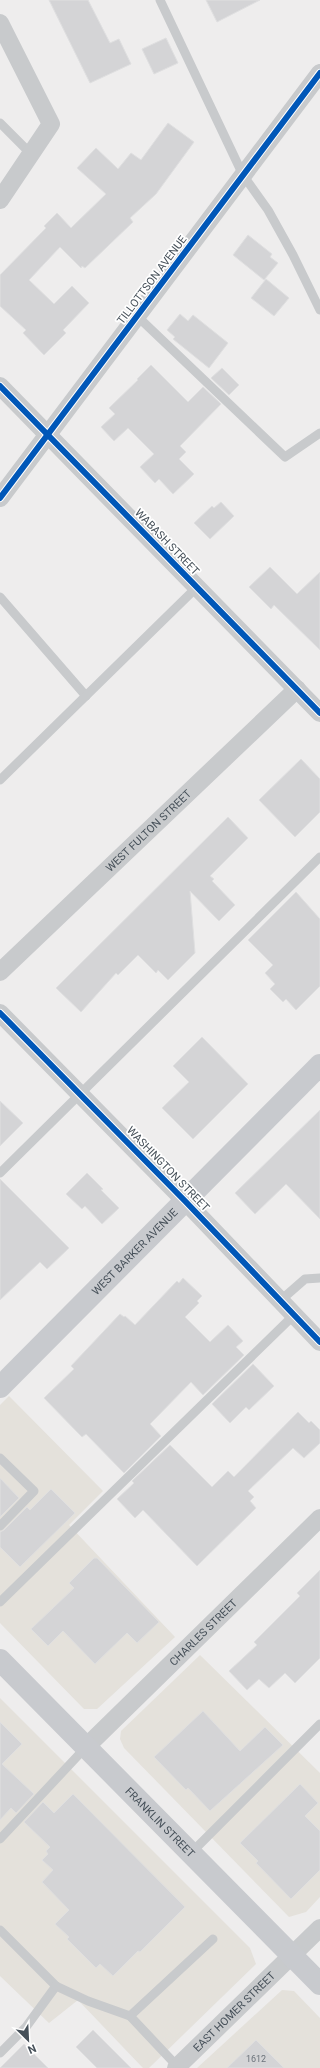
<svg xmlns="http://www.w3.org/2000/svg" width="320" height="2068" viewBox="0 0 320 2068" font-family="Roboto,sans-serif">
<rect width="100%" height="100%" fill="#eeeded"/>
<!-- commercial -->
<g fill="#e4e1db">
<polygon points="9,1396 103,1491 69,1525 175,1637 97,1709 84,1709 0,1623 0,1405"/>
<polygon points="200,1655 320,1773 320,1897 306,1912 289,1917 124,1748 120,1739 121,1731"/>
<polygon points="0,1698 250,1948 256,1964 149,2068 143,2068 78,2000 49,2023 0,1976"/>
<polygon points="282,1990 294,1991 320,2018 320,2068 197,2068"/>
</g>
<!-- building -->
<g fill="#d4d4d6" stroke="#dfdfe0">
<polygon points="49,0 88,0 110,43 119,39 131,64 90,83"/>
<polygon points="206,0 260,0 217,22"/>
<polygon points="166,38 178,63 154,74 142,49"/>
<polygon points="168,123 194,142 156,194 130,218 133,222 85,268 82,266 81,268 60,247 29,280 54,304 72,286 89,303 63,330 66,333 44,355 23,333 26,330 0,306 0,275 46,228 44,226 57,213 71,228 106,194 77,168 96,148 118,169 131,153 141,160"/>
<polygon points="248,235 272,254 270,257 278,263 264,280 233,255"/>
<polygon points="266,279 289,298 274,316 251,298"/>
<polygon points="180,314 188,321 193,315 228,343 209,368 173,339 175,337 167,330"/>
<polygon points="151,365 188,402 203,387 221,404 180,446 186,452 179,459 194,474 173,494 159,479 155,483 140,467 154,454 128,428 114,441 101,427 115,414 109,408 138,380 137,379"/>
<polygon points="222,368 239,385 229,395 211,378"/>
<polygon points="221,502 234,516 210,539 194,523 212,506 214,508"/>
<polygon points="270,567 297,594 320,572 320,650 274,605 271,609 249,587"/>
<polygon points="301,759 320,779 320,812 295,837 259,800"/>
<polygon points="228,817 248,838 210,876 214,879 212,881 235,905 219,921 190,891 195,953 168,980 158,970 156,973 138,955 118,975 116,973 81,1012 56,988"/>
<polygon points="296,892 320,919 320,986 296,1010 286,999 283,1002 270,989 275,984 265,973 273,965 248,940"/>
<polygon points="202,1037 248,1084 193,1139 162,1108 189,1082 173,1066"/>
<polygon points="0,1101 23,1123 0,1146"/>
<polygon points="320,1110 320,1219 286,1184 255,1214 235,1193"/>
<polygon points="87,1173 103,1189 101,1190 119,1208 102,1224 85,1206 82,1209 66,1194"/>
<polygon points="0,1179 69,1248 47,1269 40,1262 0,1300"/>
<polygon points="183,1278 202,1296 197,1301 199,1303 185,1317 210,1342 228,1325 243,1341 236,1347 244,1355 203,1395 191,1382 150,1424 161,1436 124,1473 86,1434 82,1437 44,1398 74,1369 71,1366 120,1314 124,1317 125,1316 135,1325 177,1281 179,1283"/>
<polygon points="253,1364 274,1386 249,1410 246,1407 230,1423 212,1404"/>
<polygon points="298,1412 309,1423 311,1421 320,1430 320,1443 304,1458 293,1448 248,1491 254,1497 250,1501 256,1508 197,1566 143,1510 135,1518 117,1499 134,1483 132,1481 170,1445 212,1487 228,1471 234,1477"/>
<polygon points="0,1478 19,1498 0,1517"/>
<polygon points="51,1489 75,1513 20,1567 0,1547 0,1532 4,1530 27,1507 30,1510"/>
<polygon points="94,1558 97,1558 159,1622 137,1643 127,1633 95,1664 63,1631 48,1646 31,1629 74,1588 69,1583"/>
<polygon points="320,1570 320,1658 295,1683 285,1673 269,1688 259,1679 247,1690 229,1671 257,1645 254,1642 300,1596 297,1593"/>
<polygon points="203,1711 240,1751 265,1727 283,1745 210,1811 188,1788 186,1790 154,1757"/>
<polygon points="0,1722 22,1744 2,1764 34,1794 16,1813 11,1808 0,1820"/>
<polygon points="300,1784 318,1803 305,1816 320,1831 320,1870 291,1899 256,1863 258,1861 240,1843"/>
<polygon points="73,1794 185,1907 140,1952 138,1951 113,1976 100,1964 96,1968 67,1939 69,1937 55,1924 69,1910 42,1882 53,1870 42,1860 48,1854 46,1851 50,1847 24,1822 43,1802 54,1813"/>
<polygon points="93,2030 131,2068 97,2068 76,2047"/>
<polygon points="256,2040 284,2068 227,2068"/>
<polygon points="24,2044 48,2068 0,2068"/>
</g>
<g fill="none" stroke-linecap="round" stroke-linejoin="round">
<!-- lane -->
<g stroke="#c8cacc" stroke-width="9">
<polyline points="160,0 243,175 268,210 293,255 320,310"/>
<polyline points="0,123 31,154"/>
<polyline points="137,316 285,457 320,433"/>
<polyline points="0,597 86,696"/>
<polyline points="0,780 197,587"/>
<polyline points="0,1173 320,857"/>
<polyline points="281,1300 305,1279 320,1278"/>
<polyline points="0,1458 34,1491 0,1526"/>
<polyline points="0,1602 294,1315"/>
<polyline points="0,1839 86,1747"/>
<polyline points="191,1853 320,1724"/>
<polyline points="0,1930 56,1986 26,2027 0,2053"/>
<polyline points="56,1986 88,2001 130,2016"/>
<polyline points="178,2067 130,2016 213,1939"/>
</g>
<!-- street -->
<g stroke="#c8cacc" stroke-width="18">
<polyline points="0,23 51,124 0,200"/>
<polyline points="0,386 320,713"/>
<polyline points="0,498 320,73"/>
<path id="s1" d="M0,972L297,689"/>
<polyline points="0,1013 185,1201 320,1342"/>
<path id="s2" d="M86,1747L320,1518"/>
<path id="s3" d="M176,2068L320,1928"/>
</g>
<!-- secondary -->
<g stroke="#c8cace" stroke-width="22">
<path id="s4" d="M0,1387L320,1065"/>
<path id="s5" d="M0,1660L320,1984"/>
</g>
<!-- cycleway casing -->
<g stroke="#fff" stroke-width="8">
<g id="cycleway">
<polyline points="0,386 320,713"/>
<polyline points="0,498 320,73"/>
<polyline points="0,1013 185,1201 320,1342"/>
</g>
</g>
<!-- cycleway -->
<use href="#cycleway" stroke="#0057b8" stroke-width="6"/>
</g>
<g text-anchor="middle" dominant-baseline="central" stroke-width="3.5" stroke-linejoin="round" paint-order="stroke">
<!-- number labels -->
<g font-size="9" fill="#6b727a">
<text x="256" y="2059">1612</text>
</g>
<!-- street labels -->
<g font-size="11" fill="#465059" stroke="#fff">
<text transform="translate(152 280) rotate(-53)">TILLOTTSON AVENUE</text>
<text transform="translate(167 542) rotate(46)">WABASH STREET</text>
<text stroke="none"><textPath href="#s1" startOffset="205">WEST FULTON STREET</textPath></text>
<text transform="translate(168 1169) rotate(46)">WASHINGTON STREET</text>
<text stroke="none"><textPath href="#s4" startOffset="191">WEST BARKER AVENUE</textPath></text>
<text stroke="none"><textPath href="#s2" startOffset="164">CHARLES STREET</textPath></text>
<text stroke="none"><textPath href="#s5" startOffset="228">FRANKLIN STREET</textPath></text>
<text stroke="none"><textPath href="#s3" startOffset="81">EAST HOMER STREET</textPath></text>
</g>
</g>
<!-- north arrow -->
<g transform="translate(28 2040) rotate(156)" stroke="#ffffff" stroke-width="3" paint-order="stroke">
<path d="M0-3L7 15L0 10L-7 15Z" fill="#465059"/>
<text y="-6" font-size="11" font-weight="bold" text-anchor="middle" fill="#465059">N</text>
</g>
</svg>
